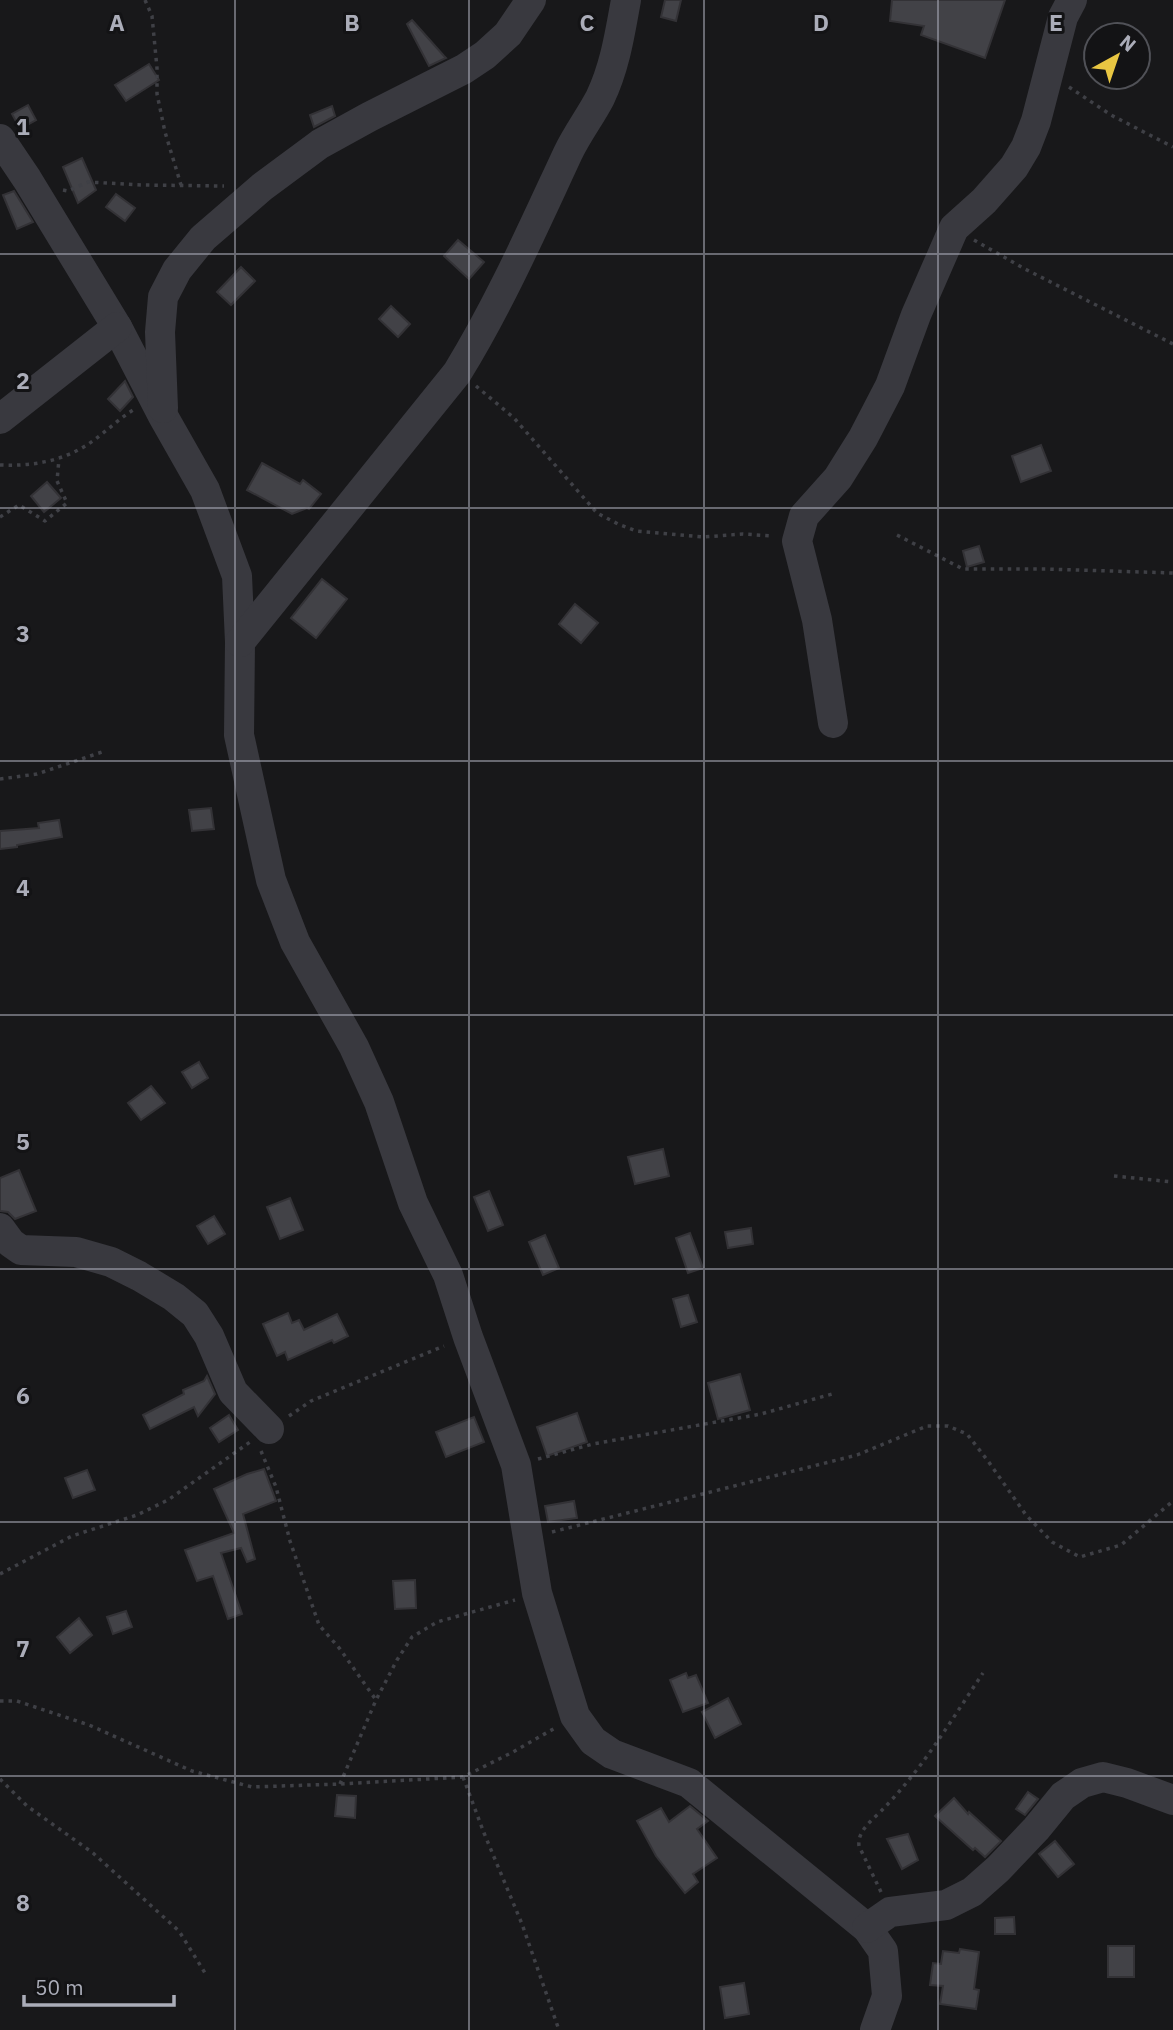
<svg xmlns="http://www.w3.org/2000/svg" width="1173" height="2030" viewBox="0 0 1173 2030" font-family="'IBM Plex Sans',sans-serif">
<rect width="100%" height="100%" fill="#18181a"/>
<!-- building -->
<g fill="#424247" stroke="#333236" stroke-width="2">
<polygon points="665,0 681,0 676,21 661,17"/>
<polygon points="892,0 1005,0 985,58 921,35 924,26 890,21"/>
<polygon points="412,20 444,56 446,58 429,66 407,24"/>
<polygon points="149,64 159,80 126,101 115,85"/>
<polygon points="28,105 36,120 20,129 12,114"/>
<polygon points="332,106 335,116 314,127 310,115"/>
<polygon points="82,158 96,190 78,203 63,167"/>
<polygon points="14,191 33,222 17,229 3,195"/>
<polygon points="116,194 135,208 125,221 106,207"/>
<polygon points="458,240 484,262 469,279 444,256"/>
<polygon points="241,267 255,281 231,305 217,292"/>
<polygon points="391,306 410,324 398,337 379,319"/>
<polygon points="125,381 133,397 120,411 108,399"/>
<polygon points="1041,445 1051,471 1021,482 1012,456"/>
<polygon points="262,463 300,484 303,480 321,494 309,509 307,508 292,514 247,490"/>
<polygon points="47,482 61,498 44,512 31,496"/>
<polygon points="979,546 984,562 967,567 963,551"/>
<polygon points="322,579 347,599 316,638 291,618"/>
<polygon points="575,604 598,623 581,643 559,624"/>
<polygon points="211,808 214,829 192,831 189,810"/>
<polygon points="59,820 62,837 17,845 17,847 0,849 0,831 39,828 38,823"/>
<polygon points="199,1062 208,1078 192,1088 182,1072"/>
<polygon points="151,1086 165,1103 141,1120 128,1103"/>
<polygon points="663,1149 669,1176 635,1184 628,1157"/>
<polygon points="19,1170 36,1211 15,1219 8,1212 0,1211 0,1178"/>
<polygon points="489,1191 503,1225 488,1231 474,1197"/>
<polygon points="290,1198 303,1230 280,1239 267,1207"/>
<polygon points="214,1216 225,1234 208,1244 197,1226"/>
<polygon points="751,1228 753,1244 728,1248 725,1232"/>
<polygon points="690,1233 703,1268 688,1273 676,1238"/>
<polygon points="545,1235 559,1268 543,1275 529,1242"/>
<polygon points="688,1295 697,1322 681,1327 673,1299"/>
<polygon points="288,1313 292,1323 299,1320 304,1330 337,1314 348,1336 334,1343 332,1340 288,1360 285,1352 277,1356 263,1324"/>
<polygon points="740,1374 750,1410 718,1419 708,1383"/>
<polygon points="207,1376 215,1394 198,1416 194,1407 150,1429 143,1415 184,1394 183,1390 204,1381"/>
<polygon points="577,1413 587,1442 547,1456 537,1427"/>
<polygon points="229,1415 238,1430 219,1442 210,1428"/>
<polygon points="474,1417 484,1442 446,1457 436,1432"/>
<polygon points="264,1469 276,1501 243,1514 255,1559 247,1562 241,1548 221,1553 242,1614 228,1619 213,1576 197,1581 185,1550 234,1533 214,1489 247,1474"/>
<polygon points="87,1470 95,1490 73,1498 65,1478"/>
<polygon points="574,1501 577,1518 548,1522 545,1506"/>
<polygon points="415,1580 416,1608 395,1609 393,1581"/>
<polygon points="126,1611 132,1627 113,1634 107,1617"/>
<polygon points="79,1618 92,1635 70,1653 57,1637"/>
<polygon points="686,1673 688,1678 696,1675 708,1703 683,1712 670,1680"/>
<polygon points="728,1698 741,1724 715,1738 702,1712"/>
<polygon points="1028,1792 1038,1799 1025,1815 1016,1809"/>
<polygon points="337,1795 356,1796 355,1818 335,1816"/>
<polygon points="954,1798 968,1814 969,1812 1001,1841 985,1857 975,1848 973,1850 935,1816"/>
<polygon points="690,1806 708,1821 697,1829 717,1858 693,1874 698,1882 685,1893 656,1856 637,1821 661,1808 669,1822"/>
<polygon points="908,1834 918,1860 902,1869 887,1839"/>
<polygon points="1055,1841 1074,1864 1058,1877 1039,1854"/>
<polygon points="1014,1917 1015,1934 995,1934 995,1918"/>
<rect x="1108" y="1946" width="26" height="31"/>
<polygon points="960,1949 979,1952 974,1989 979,1990 976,2009 940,2004 943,1986 930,1985 933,1963 941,1964 943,1951 959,1953"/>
<polygon points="744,1983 749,2014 725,2018 720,1987"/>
</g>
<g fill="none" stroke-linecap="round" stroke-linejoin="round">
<!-- path -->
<g stroke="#3f4046" stroke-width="3.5" stroke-dasharray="3.5 5" stroke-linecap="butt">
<polyline points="145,0 152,16 157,68 157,94 165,132 181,185"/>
<polyline points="1069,87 1111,115 1173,147"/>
<polyline points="63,190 68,191 88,182 141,185 224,186"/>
<polyline points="974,240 1025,269 1173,344"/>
<polyline points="476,386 514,418 597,513 618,524 636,531 703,537 743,534 773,536"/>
<path d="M0,465C28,466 54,463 80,449C99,439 114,422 133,410"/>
<polyline points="0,517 19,505 45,521 67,503 57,481 59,459"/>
<polyline points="897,535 963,569 1046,569 1173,573"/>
<polyline points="0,779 37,774 102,752"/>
<polyline points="1114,1176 1173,1182"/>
<polyline points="289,1416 311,1401 444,1346"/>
<polyline points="261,1451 276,1487 290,1541 319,1625 340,1649 376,1700"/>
<polyline points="538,1459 593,1444 761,1414 832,1394"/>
<polyline points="552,1532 857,1455 927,1426 948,1426 967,1434 988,1461 1026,1515 1052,1542 1080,1557 1121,1545 1173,1501"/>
<polyline points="0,1574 72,1536 137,1515 168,1500 250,1442"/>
<polyline points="0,1701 17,1701 89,1725 192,1771 252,1787 340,1784 463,1777 513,1752 555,1728"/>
<polyline points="463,1777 484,1833 522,1924 559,2030"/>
<polyline points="0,1779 27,1806 93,1853 179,1931 205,1973"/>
<polyline points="340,1784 376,1700 397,1660 412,1637 437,1622 515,1600"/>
<path d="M881,1892L859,1846C857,1830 874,1819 884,1808C923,1768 952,1719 983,1673"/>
</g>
<!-- minor -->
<g stroke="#39393f" stroke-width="30">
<polyline points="0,139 27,179 117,327 163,416 205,490 237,576 240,642 239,735 271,880 295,942 354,1047 379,1102 413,1203 448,1275 468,1337 516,1465 537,1593 575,1716 593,1741 612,1754 689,1783 867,1928 883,1951 887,1996 875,2030"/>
<polyline points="163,408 160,332 163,297 177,270 203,238 262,187 320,144 369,117 464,69 485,55 508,34 531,0"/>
<polyline points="0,419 117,327"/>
<path d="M240,642L457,373C500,303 533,228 568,153C577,134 590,117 600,98C615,67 620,33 626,0"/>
<polyline points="833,723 817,620 797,541 804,516 838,478 863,438 890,386 916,315 954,228 984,201 1014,167 1026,147 1036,121 1063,17 1072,0"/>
<polyline points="0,1228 11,1243 21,1250 76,1252 111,1262 139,1276 174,1297 195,1314 209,1336 233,1392 269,1429"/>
<polyline points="867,1928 890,1912 946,1905 972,1892 998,1869 1036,1829 1063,1796 1082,1783 1103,1777 1127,1783 1173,1800"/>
</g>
</g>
<!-- grid -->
<path fill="none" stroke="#abadb9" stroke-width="2" stroke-opacity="0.55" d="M235,0V2030M469,0V2030M704,0V2030M938,0V2030M0,254H1173M0,508H1173M0,761H1173M0,1015H1173M0,1269H1173M0,1522H1173M0,1776H1173"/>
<g font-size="23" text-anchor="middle" font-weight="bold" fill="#abadb9" stroke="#131315" stroke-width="6" stroke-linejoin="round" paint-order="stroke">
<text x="117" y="31">A</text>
<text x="352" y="31">B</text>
<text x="587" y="31">C</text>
<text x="821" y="31">D</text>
<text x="1056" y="31">E</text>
<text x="23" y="135">1</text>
<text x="23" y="389">2</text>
<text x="23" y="642">3</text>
<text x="23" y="896">4</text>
<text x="23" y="1150">5</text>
<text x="23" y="1404">6</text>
<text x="23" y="1657">7</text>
<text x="23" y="1911">8</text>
</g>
<!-- north arrow -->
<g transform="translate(1117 56) rotate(40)"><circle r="33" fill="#131315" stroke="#505157" stroke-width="2"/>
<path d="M0-5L12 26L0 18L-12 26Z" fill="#e8c642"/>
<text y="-10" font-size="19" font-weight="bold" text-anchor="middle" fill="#abadb9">N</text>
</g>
<!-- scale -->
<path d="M24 1995v10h150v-10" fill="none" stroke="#abadb9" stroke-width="3.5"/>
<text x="35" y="1995" font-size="21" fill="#abadb9" stroke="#131315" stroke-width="5" paint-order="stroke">50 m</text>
</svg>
